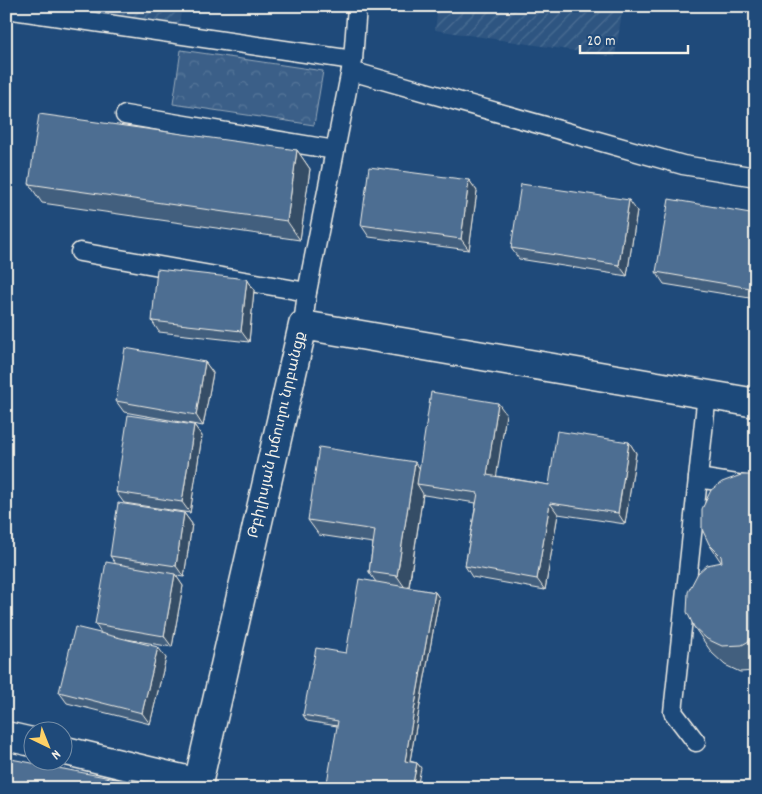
<svg xmlns="http://www.w3.org/2000/svg" width="762" height="794" viewBox="0 0 762 794" font-family="Dekko,'Noto Sans Armenian',sans-serif">
<defs>
<pattern id="industrial-furrows" width="10" height="10" patternUnits="userSpaceOnUse" patternTransform="scale(1.25)"><rect width="10" height="10" fill="#2d5581"/><path d="M-1 1l2-2M0 10L10 0M9 11l2-2" fill="none" stroke="#4c6e93"/></pattern>
<pattern id="forest-crowns" width="20" height="18" patternUnits="userSpaceOnUse" patternTransform="scale(1.25)"><rect width="20" height="18" fill="#3a5f88"/><path d="M2 6a3 3 0 1 1 6 0M12 15a3 3 0 1 1 6 0" fill="none" stroke="#577699"/></pattern>
</defs>
<rect width="100%" height="100%" fill="#1f4a7a"/>
<filter id="ink" filterUnits="userSpaceOnUse"><feTurbulence type="fractalNoise" baseFrequency=".02" numOctaves="2"/><feDisplacementMap in="SourceGraphic" scale="10" xChannelSelector="R" yChannelSelector="G"/><feConvolveMatrix kernelMatrix="1 2 1 2 8 2 1 2 1" color-interpolation-filters="sRGB"/></filter>
<g filter="url(#ink)">
<!-- industrial -->
<g fill="url(#industrial-furrows)">
<polygon points="63,6 182,6 179,24"/>
<polygon points="438,6 623,6 615,57 435,30"/>
</g>
<!-- forest -->
<polygon fill="url(#forest-crowns)" stroke="#97a8b8" points="181,50 323,71 314,125 173,104"/>
<g fill="none" stroke-linecap="round" stroke-linejoin="round">
<!-- lane casing -->
<g stroke="#f4f1e8" stroke-width="21">
<g id="lane">
<polyline points="6,9 353,60"/>
<polyline points="351,71 683,165 756,177"/>
<polyline points="125,115 335,150"/>
<polyline points="80,252 307,292"/>
<polyline points="303,325 307,292 353,60 357,6"/>
<polyline points="698,478 756,487"/>
<polyline points="696,742 673,712 707,394"/>
</g>
</g>
<!-- street casing -->
<g stroke="#f4f1e8" stroke-width="31">
<g id="street">
<polyline points="6,736 32,742"/>
<polyline points="62,750 199,783"/>
<polyline points="197,788 303,325 756,403"/>
</g>
</g>
<!-- lane -->
<use href="#lane" stroke="#1f4a7a" stroke-width="18"/>
<!-- street -->
<use href="#street" stroke="#1f4a7a" stroke-width="28"/>
</g>
<!-- wall -->
<g fill="#425f7e" stroke="#f4f1e8">
<polygon points="146,6 171,6 170,11"/>
<polygon points="297,150 310,169 300,240 42,203 29,184"/>
<polygon points="469,180 477,191 469,250 369,237 361,225"/>
<polygon points="637,211 627,276 519,259 511,248"/>
<polygon points="756,214 756,299 664,284 656,272"/>
<polygon points="247,279 254,290 249,342 159,332 152,321"/>
<polygon points="205,362 213,373 203,426 124,412 116,401"/>
<polygon points="506,414 496,476 549,485 629,442 636,453 625,524 558,514 545,590 472,577 465,566 476,503 424,495 423,494 409,588 435,592 439,598 410,761 417,763 421,768 337,726 307,721 303,715 346,653 376,582 369,572 373,543 319,535 308,520 419,468"/>
<polygon points="194,425 202,436 190,513 124,503 116,492"/>
<polygon points="756,477 756,671 740,672 725,665 712,653 694,627 721,562 709,544"/>
<polygon points="184,513 192,524 184,577 176,576 183,586 172,647 126,639 166,658 150,724 67,703 59,692 101,633 95,624 116,564 110,556"/>
</g>
<!-- shaded-wall -->
<g fill="#364d66" stroke="#f4f1e8">
<polygon points="167,6 171,6 170,11"/>
<polygon points="297,150 310,169 300,240 287,221"/>
<polygon points="469,180 477,191 469,250 461,239"/>
<polygon points="629,200 637,211 627,276 619,265"/>
<polygon points="247,279 254,290 249,342 241,331"/>
<polygon points="205,362 213,373 203,426 196,415"/>
<polygon points="498,403 506,414 495,486 487,475"/>
<polygon points="194,425 202,436 190,513 182,502"/>
<polygon points="629,442 636,453 625,524 618,513"/>
<polygon points="415,462 426,477 417,484 423,494 408,592 397,576"/>
<polygon points="550,503 558,514 545,590 537,579"/>
<polygon points="184,513 192,524 184,577 176,566"/>
<polygon points="175,574 183,586 172,647 164,636"/>
<polygon points="435,592 439,598 409,766 405,761"/>
<polygon points="158,647 166,658 150,724 142,713"/>
<polygon points="417,763 421,768 417,788 412,788"/>
<polygon points="121,780 126,788 119,788"/>
</g>
<!-- building -->
<g fill="#4d6e92" stroke="#f4f1e8">
<polygon points="39,114 297,150 287,221 29,184"/>
<polygon points="369,167 469,180 461,239 361,225"/>
<polygon points="521,184 629,200 619,265 511,248"/>
<polygon points="669,199 756,214 756,289 656,272"/>
<polygon points="157,269 247,279 241,331 152,321"/>
<polygon points="125,348 205,362 196,415 116,401"/>
<polygon points="431,392 498,403 487,475 549,485 557,431 629,442 618,513 550,503 537,579 465,566 478,493 417,484"/>
<polygon points="128,415 194,425 182,502 116,492"/>
<polygon points="319,447 415,462 397,576 369,572 375,530 308,520"/>
<polygon points="741,475 752,475 756,477 756,637 742,645 722,646 707,639 694,627 687,612 688,592 698,573 707,565 722,562 721,556 709,544 702,529 702,509 711,490 722,482"/>
<polygon points="118,503 184,513 176,566 110,556"/>
<polygon points="106,562 175,574 164,636 95,624"/>
<polygon points="359,579 435,592 405,761 417,763 412,788 326,788 338,721 303,715 316,648 346,653"/>
<polygon points="75,627 158,647 142,713 59,692"/>
<polygon points="11,759 121,780 119,788 6,788"/>
<polygon points="130,779 171,786 171,788 128,788"/>
</g>
</g>
<g text-anchor="middle" dominant-baseline="central" stroke-width="5" stroke-linejoin="round" paint-order="stroke">
<!-- street labels -->
<g font-size="15" fill="#f4f1e8" stroke="#1f4a7a">
<text transform="translate(278 435) rotate(-77)">Թբիլիսյան խճուղու նրբանցք</text>
</g>
</g>
<!-- margin -->
<rect width="762" height="794" fill="none" stroke="#1f4a7a" stroke-width="25"/>
<rect x="12" y="12" width="737" height="769" fill="none" stroke="#f4f1e8" stroke-width="2" filter="url(#ink)"/>
<!-- north arrow -->
<g transform="translate(48 746) rotate(137)"><circle r="24" fill="#1f4a7a" stroke="#748da6"/>
<path d="M0-4L9 19L0 12L-9 19Z" fill="#ffd166"/>
<text y="-8" font-size="14" font-weight="bold" text-anchor="middle" fill="#f4f1e8">N</text>
</g>
<!-- scale -->
<path d="M580 45v8h108v-8" fill="none" stroke="#f4f1e8" stroke-width="2.5"/>
<text x="587" y="45" font-size="15" fill="#f4f1e8" stroke="#1f4a7a" stroke-width="4" paint-order="stroke">20 m</text>
</svg>
